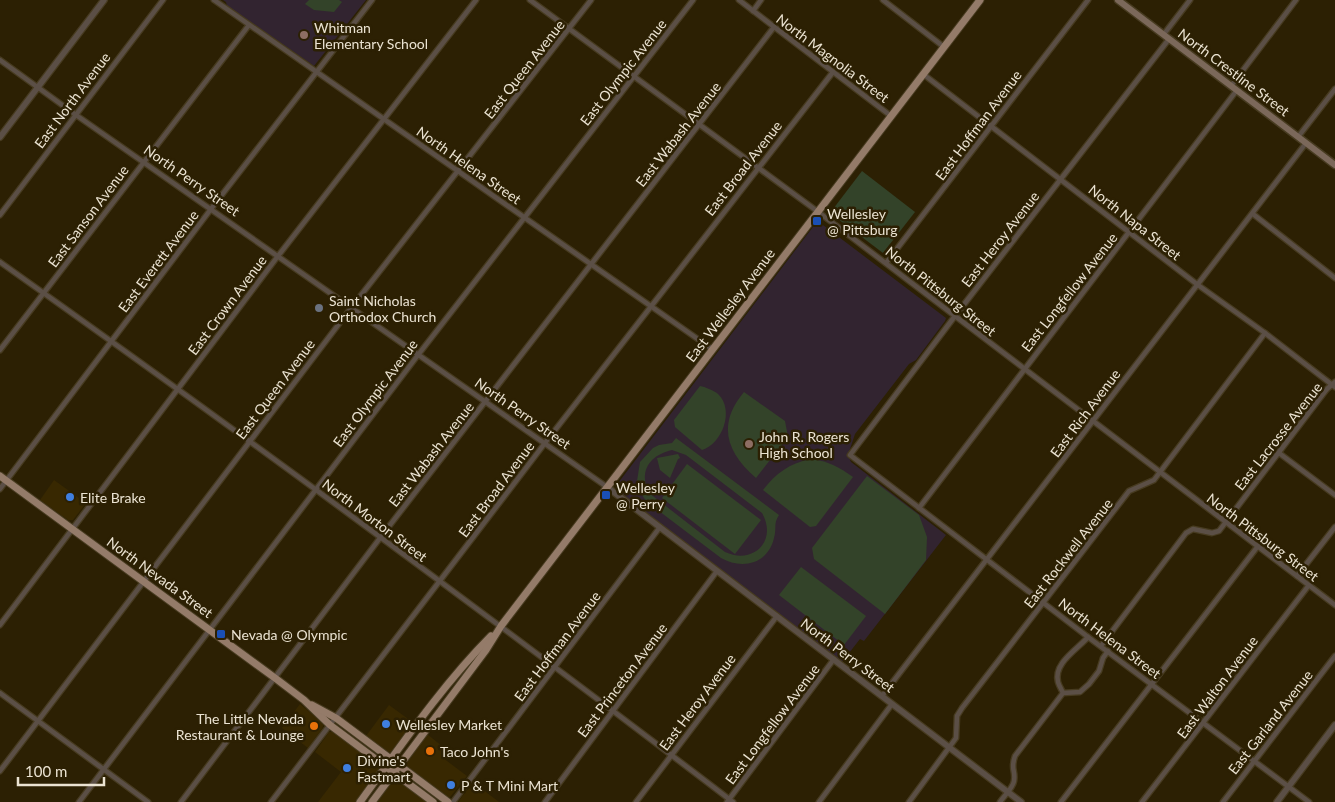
<svg xmlns="http://www.w3.org/2000/svg" width="1335" height="802" viewBox="0 0 1335 802" font-family="Lato,sans-serif">
<rect width="100%" height="100%" fill="#2c2003"/>
<!-- built -->
<g fill="#382801">
<polygon points="54,480 86,503 73,520 68,520 40,500"/>
<polygon points="300,704 324,724 322,729 308,748 282,728"/>
<polygon points="389,705 415,724 390,753 366,736"/>
<polygon points="329,732 334,732 379,766 379,771 355,802 318,802 341,772 315,752"/>
<polygon points="427,734 448,751 443,758 467,776 450,797 448,797 407,766 407,763"/>
<polygon points="396,779 400,781 428,802 377,802 392,782"/>
<polygon points="473,782 499,802 458,802"/>
</g>
<!-- education -->
<g fill="#322430">
<polygon points="223,0 366,0 314,66 227,6 226,2"/>
<polygon points="819,222 946,318 945,321 916,360 909,364 855,434 848,455 851,462 946,535 864,641 860,639 842,662 616,490 615,487 816,223"/>
</g>
<!-- green -->
<g fill="#334329" fill-rule="evenodd">
<polygon points="309,0 339,0 342,2 334,12 314,10 305,4"/>
<polygon points="862,171 915,212 883,253 830,213"/>
<path d="M700,386C705,387 713,390 718,394C735,410 722,444 702,450L675,427L674,420Z"/>
<path d="M744,392L785,421L788,437L756,478C726,452 717,424 744,392Z"/>
<path d="M676,438L779,515C773,524 777,528 774,538C768,564 742,570 721,558L651,505L644,498L639,490L637,481L640,462L653,448L659,445L672,443ZM672,450L686,455L762,513C778,541 753,565 725,552L649,493C638,471 650,455 672,450Z"/>
<polygon points="678,454 680,458 678,459 670,478 660,470 657,458"/>
<path d="M811,459C828,461 839,467 853,477L816,526L810,527L763,490C776,473 790,463 811,459Z"/>
<polygon points="687,464 761,520 735,554 662,498"/>
<polygon points="867,476 919,515 927,537 926,560 885,614 814,559 812,548"/>
<polygon points="801,567 866,616 844,645 779,595"/>
</g>
<g fill="none" stroke-linecap="round" stroke-linejoin="round">
<!-- minor casing -->
<g stroke="#473b20" stroke-width="7">
<g id="minor">
<polyline points="214,0 712,349"/>
<polyline points="530,0 817,211 1335,605"/>
<polyline points="739,0 891,116"/>
<polyline points="883,0 944,47"/>
<polyline points="753,11 761,0"/>
<polyline points="1164,34 1190,0"/>
<polyline points="1169,39 955,316 850,455 1088,637 1309,802"/>
<polyline points="0,60 76,115 607,487"/>
<polyline points="923,74 1198,285 1265,333 1335,387"/>
<polyline points="1231,86 1296,0"/>
<polyline points="1298,137 1335,89"/>
<polyline points="1253,214 1335,278"/>
<polyline points="0,215 163,0"/>
<path d="M0,262C247,437 492,618 733,802"/>
<polyline points="886,263 1088,0"/>
<polyline points="0,350 249,25"/>
<polyline points="1279,453 1335,495"/>
<polyline points="0,489 211,209 372,0"/>
<polyline points="919,508 1237,90"/>
<polyline points="1297,576 1335,527"/>
<polyline points="0,625 278,256 476,0"/>
<polyline points="1101,646 1186,533 1193,529 1212,533 1219,531 1327,389 1335,382"/>
<polyline points="0,693 148,802"/>
<path d="M1063,693C1062,690 1059,686 1058,682C1053,663 1078,649 1088,637"/>
<polyline points="882,696 1306,143"/>
<polyline points="0,771 351,308 591,0"/>
<polyline points="79,802 418,355 693,0"/>
<polyline points="181,802 380,538 774,27"/>
<polyline points="271,802 545,443 833,72"/>
<polyline points="453,802 660,527"/>
<polyline points="545,802 717,571"/>
<polyline points="636,802 777,616"/>
<polyline points="727,802 834,659"/>
<polyline points="819,802 892,704"/>
<polyline points="909,802 956,738 957,716 962,708 1129,491 1154,480 1265,333"/>
<path d="M1000,802C1004,796 1013,788 1014,781C1016,770 1010,770 1015,756L1063,693L1080,692L1089,684L1099,671L1103,658L1108,651"/>
<polyline points="1061,802 1258,546"/>
<polyline points="1142,802 1309,585"/>
<polyline points="1223,802 1335,656"/>
</g>
</g>
<!-- tertiary casing -->
<g stroke="#473b20" stroke-width="8">
<g id="tertiary">
<polyline points="0,137 104,0"/>
<polyline points="607,487 1021,802"/>
<polyline points="1277,802 1335,725"/>
</g>
</g>
<!-- secondary casing -->
<g stroke="#473b20" stroke-width="9">
<polyline id="secondary" points="1118,0 1335,165"/>
</g>
<!-- primary casing -->
<g stroke="#473b20" stroke-width="9">
<g id="primary">
<polyline points="0,476 275,678 304,700 330,725 433,802"/>
<polyline points="312,705 336,718 448,802"/>
<path d="M360,802C400,747 443,684 491,636"/>
<polyline points="372,802 486,650 501,626 980,0"/>
</g>
</g>
<!-- minor -->
<use href="#minor" stroke="#5b4f46" stroke-width="4.5"/>
<!-- tertiary -->
<use href="#tertiary" stroke="#5b4f46" stroke-width="5.5"/>
<!-- secondary -->
<use href="#secondary" stroke="#7b685a" stroke-width="6"/>
<!-- primary -->
<use href="#primary" stroke="#947b69" stroke-width="7"/>
</g>
<!-- markers -->
<g fill="#8d6e63" stroke="#2c2003" stroke-width="2">
<circle cx="304" cy="35" r="5"/>
<circle cx="749" cy="444" r="5"/>
</g>
<g fill="#1a4fb4" stroke="#2c2003" stroke-width="2">
<rect x="812" y="216" width="10" height="10" rx="2.5"/>
<rect x="601" y="490" width="10" height="10" rx="2.5"/>
<rect x="216" y="629" width="10" height="10" rx="2.5"/>
</g>
<circle fill="#6b7280" stroke="#2c2003" stroke-width="2" cx="319" cy="308" r="5"/>
<g fill="#3f7fe0" stroke="#2c2003" stroke-width="2">
<circle cx="70" cy="497" r="5"/>
<circle cx="386" cy="724" r="5"/>
<circle cx="347" cy="768" r="5"/>
<circle cx="451" cy="785" r="5"/>
</g>
<g fill="#e8710a" stroke="#2c2003" stroke-width="2">
<circle cx="314" cy="726" r="5"/>
<circle cx="430" cy="751" r="5"/>
</g>
<g text-anchor="middle" dominant-baseline="central" stroke-width="5" stroke-linejoin="round" paint-order="stroke">
<!-- poi labels -->
<g font-size="14" fill="#ebe3d2" stroke="#2c2003" text-anchor="start">
<text x="314" y="27">Whitman<tspan x="314" dy="16">Elementary School</tspan></text>
<text x="827" y="213">Wellesley<tspan x="827" dy="16">@ Pittsburg</tspan></text>
<text x="329" y="300">Saint Nicholas<tspan x="329" dy="16">Orthodox Church</tspan></text>
<text x="759" y="436">John R. Rogers<tspan x="759" dy="16">High School</tspan></text>
<text x="616" y="487">Wellesley<tspan x="616" dy="16">@ Perry</tspan></text>
<text x="80" y="497">Elite Brake</text>
<text x="231" y="634">Nevada @ Olympic</text>
<text x="304" y="718" text-anchor="end">The Little Nevada<tspan x="304" dy="16">Restaurant &amp; Lounge</tspan></text>
<text x="396" y="724">Wellesley Market</text>
<text x="440" y="751">Taco John's</text>
<text x="357" y="760">Divine's<tspan x="357" dy="16">Fastmart</tspan></text>
<text x="461" y="785">P &amp; T Mini Mart</text>
</g>
<!-- street labels -->
<g font-size="14" fill="#ebe3d2" stroke="#2c2003">
<text transform="translate(833 58) rotate(37)">North Magnolia Street</text>
<text transform="translate(524 69) rotate(-52)">East Queen Avenue</text>
<text transform="translate(623 72) rotate(-52)">East Olympic Avenue</text>
<text transform="translate(1234 72) rotate(37)">North Crestline Street</text>
<text transform="translate(72 100) rotate(-53)">East North Avenue</text>
<text transform="translate(978 125) rotate(-53)">East Hoffman Avenue</text>
<text transform="translate(678 134) rotate(-52)">East Wabash Avenue</text>
<text transform="translate(469 165) rotate(35)">North Helena Street</text>
<text transform="translate(743 168) rotate(-52)">East Broad Avenue</text>
<text transform="translate(192 180) rotate(35)">North Perry Street</text>
<text transform="translate(88 216) rotate(-53)">East Sanson Avenue</text>
<text transform="translate(1135 222) rotate(38)">North Napa Street</text>
<text transform="translate(1000 239) rotate(-52)">East Heroy Avenue</text>
<text transform="translate(158 261) rotate(-53)">East Everett Avenue</text>
<text transform="translate(941 291) rotate(38)">North Pittsburg Street</text>
<text transform="translate(1069 292) rotate(-52)">East Longfellow Avenue</text>
<text transform="translate(227 305) rotate(-53)">East Crown Avenue</text>
<text transform="translate(730 305) rotate(-53)">East Wellesley Avenue</text>
<text transform="translate(275 389) rotate(-53)">East Queen Avenue</text>
<text transform="translate(375 393) rotate(-53)">East Olympic Avenue</text>
<text transform="translate(523 413) rotate(35)">North Perry Street</text>
<text transform="translate(1085 413) rotate(-53)">East Rich Avenue</text>
<text transform="translate(1278 436) rotate(-52)">East Lacrosse Avenue</text>
<text transform="translate(431 454) rotate(-52)">East Wabash Avenue</text>
<text transform="translate(496 489) rotate(-53)">East Broad Avenue</text>
<text transform="translate(375 520) rotate(37)">North Morton Street</text>
<text transform="translate(1263 537) rotate(37)">North Pittsburg Street</text>
<text transform="translate(1068 553) rotate(-52)">East Rockwell Avenue</text>
<text transform="translate(160 577) rotate(36)">North Nevada Street</text>
<text transform="translate(1110 638) rotate(37)">North Helena Street</text>
<text transform="translate(557 646) rotate(-53)">East Hoffman Avenue</text>
<text transform="translate(848 655) rotate(37)">North Perry Street</text>
<text transform="translate(622 680) rotate(-53)">East Princeton Avenue</text>
<text transform="translate(1217 687) rotate(-53)">East Walton Avenue</text>
<text transform="translate(697 702) rotate(-53)">East Heroy Avenue</text>
<text transform="translate(1270 722) rotate(-52)">East Garland Avenue</text>
<text transform="translate(772 724) rotate(-53)">East Longfellow Avenue</text>
</g>
</g>
<!-- scale -->
<path d="M18 777v8h86v-8" fill="none" stroke="#ebe3d2" stroke-width="2.5"/>
<text x="25" y="777" font-size="15" fill="#ebe3d2" stroke="#2c2003" stroke-width="4" paint-order="stroke">100 m</text>
</svg>
